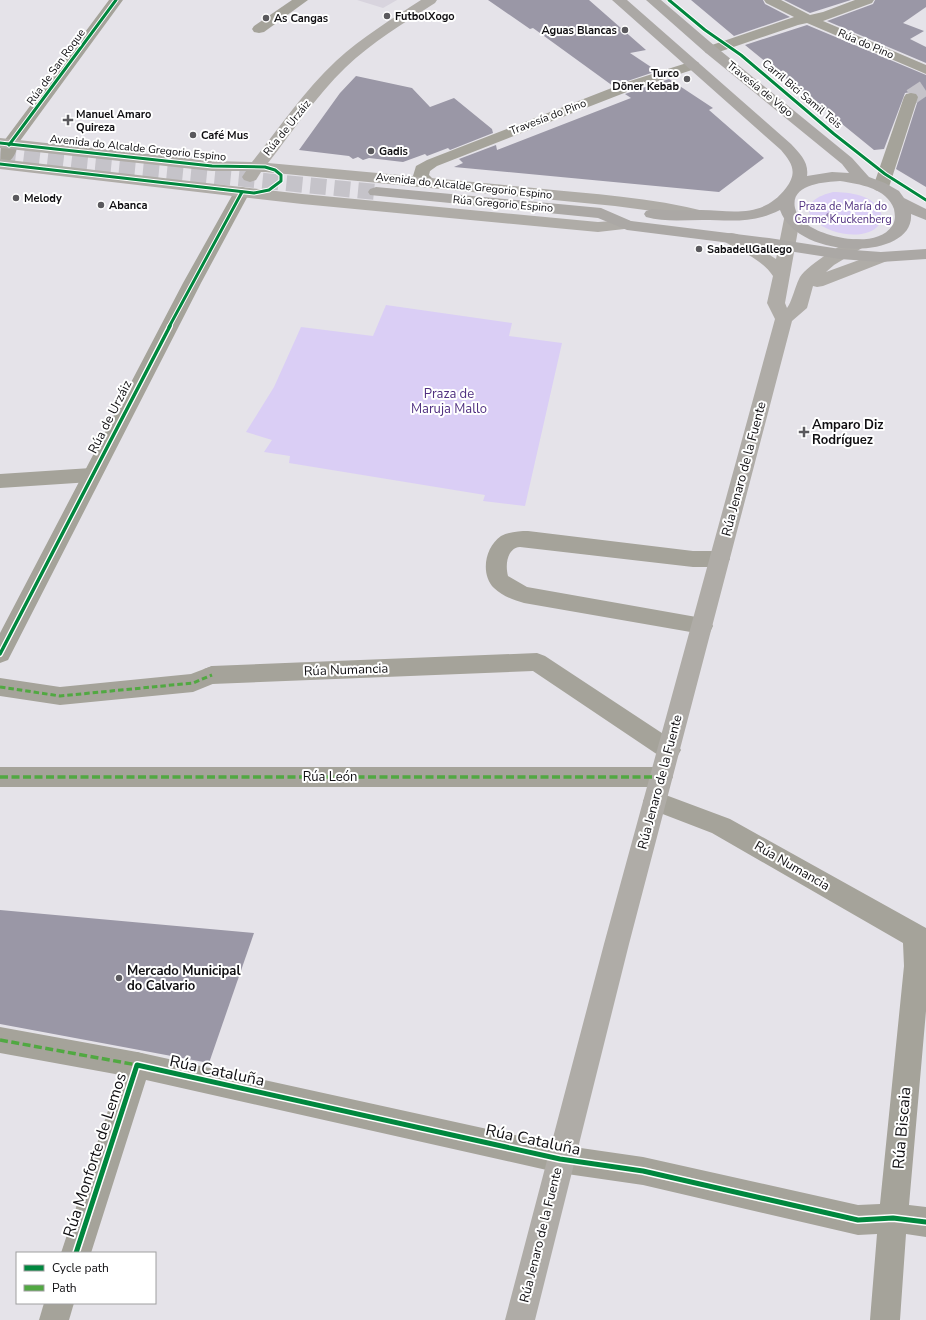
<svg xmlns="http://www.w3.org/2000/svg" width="926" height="1320" viewBox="0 0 926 1320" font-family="'Nunito Sans',sans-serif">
<rect width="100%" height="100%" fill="#e5e3e9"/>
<!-- built -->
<polygon fill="#d8d4de" points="357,0 397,0 383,8"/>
<!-- green -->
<g fill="#dacef5">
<path d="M833,192C849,192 875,195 881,213C882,217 882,221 879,225C865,242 828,234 814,220C799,204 820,195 833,192Z"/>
<polygon points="386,305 512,323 509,336 562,343 525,506 483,501 485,495 289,463 290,456 264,452 272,440 246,432 274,387 301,327 373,336"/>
</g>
<!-- building -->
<g fill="#9a97a6">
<polygon points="488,0 589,0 646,50 630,53 657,71 613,86 533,28 530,29"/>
<polygon points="691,0 763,0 765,4 790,17 734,36"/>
<polygon points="784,0 851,0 810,13"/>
<polygon points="875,0 926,0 926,7 903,23 924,31 910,39 926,47 926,63 827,21 873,4"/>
<polygon points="807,25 926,75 926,187 896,169 919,97 917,93 911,92 905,93 884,149 874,150 745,45"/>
<polygon points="356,76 412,88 430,107 454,98 492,129 493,133 450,150 448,148 427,156 425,154 403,162 369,158 363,160 358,157 353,159 349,156 299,150 340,93"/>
<polygon points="669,79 713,108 709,110 764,158 719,192 454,167 463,163 459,159 496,145 497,150 631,98 625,94"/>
<polygon points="0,910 254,933 209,1063 0,1024"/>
</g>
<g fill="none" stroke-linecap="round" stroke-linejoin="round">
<!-- minor-tunnel -->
<polyline stroke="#c5c3c9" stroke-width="16" stroke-dasharray="16 8" stroke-linecap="butt" points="911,97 926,87"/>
<!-- primary-tunnel -->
<polyline stroke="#c5c3c9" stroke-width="16" stroke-dasharray="16 8" stroke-linecap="butt" points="0,153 83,163 376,192"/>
<!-- pedestrian -->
<g fill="#a5a39a" fill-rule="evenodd">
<polygon points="242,187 248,189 250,192 201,283 8,660 0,663 0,633 183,283 234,192 236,189"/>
<polygon points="212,666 220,669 223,675 220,681 193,692 60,705 0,696 0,678 60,687 191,674"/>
<polygon points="0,767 661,767 669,770 673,777 669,784 661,787 0,787"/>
<polygon points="0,1027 137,1052 147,1055 151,1065 147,1075 137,1078 0,1053"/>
</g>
<!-- minor -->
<g fill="#a5a39a" fill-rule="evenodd">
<path d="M109,0H123L17,145C17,155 10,163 0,166L1,145Z"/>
<polygon points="292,0 308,0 264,32 259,33 254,32 252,29 254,26"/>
<polygon points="764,0 781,0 810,15 823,12 855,0 874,0 872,3 823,21 926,65 926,74 807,23 798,25 716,53 711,54 706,53 704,50 706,47 794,17 766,3"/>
<path d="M693,61L698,62L700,65L698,68L637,88L437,166L430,171L429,175L436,182L434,185C424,188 418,184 413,176L416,166L427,160L627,82Z"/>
<polygon points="911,93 916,94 918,97 889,187 887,190 881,192 875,190 873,187 904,97 906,94"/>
<polygon points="91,468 98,470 101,475 98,480 91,482 0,488 0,474"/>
<path d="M528,531L693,551H720L727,554L730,559L727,564L720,567H693L520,547C507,548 505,565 508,576L527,587L702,618L710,620L713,626L710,632L702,634L524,603C514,600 502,596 494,588C480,574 485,547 501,536C509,532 519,531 528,531Z"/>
<polygon points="537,653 545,656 677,743 681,750 677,757 669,760 661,757 533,671 212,684 204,681 201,675 204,669 212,666"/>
<polygon points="655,791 730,819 926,928 926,1011 909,1205 926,1207 926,1237 906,1234 900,1320 870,1320 877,1234 858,1235 643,1185 560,1173 146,1080 91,1253 61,1253 123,1065 127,1055 137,1052 560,1145 643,1157 858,1205 880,1204 904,966 903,943 712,833 647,808 643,801 647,794"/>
<polygon points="44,1303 74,1303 69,1320 39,1320"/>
</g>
<!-- secondary -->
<g fill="#afaca7" fill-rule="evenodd">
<path d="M421,0H437L435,3C404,23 372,42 345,68C316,96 293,131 268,163C356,171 445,179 534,188C592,194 651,197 708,212L710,215L708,218L702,220L675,214L615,206L265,172H261L256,180L250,182L244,180L242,177L246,171H212L0,148V138L212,161L252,162C279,128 304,91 336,61C362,37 392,19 421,0Z"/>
<polygon points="0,159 302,194 598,222 627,220 633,222 635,225 633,228 598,232 302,204 0,169"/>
<path d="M792,214L798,216L800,219L785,303L787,308C791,304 796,284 800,277C807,266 838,246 850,241C854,239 857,239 862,240L864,244L862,248L834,265L826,272L881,252L887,253L889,257L887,261L823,286L817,287L813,286L807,308L792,321L629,944L535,1320H505L604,944L775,319L767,303L773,276C762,259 741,252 725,242L723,238L725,234L731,233L737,234L776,259L784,219L786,216Z"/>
</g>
<!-- primary -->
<g fill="#aba8a5" fill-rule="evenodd">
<path d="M612,0H627L791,144C800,154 809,162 807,176L832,172L849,173L842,164L706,53L646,0H661L716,47L852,158L869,177L885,183L899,191L904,198L926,209V220L911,214C915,261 798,261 780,210C752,224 731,220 702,220C683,220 664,222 646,217L644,214L646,211L652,209C669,211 685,210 701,210C735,211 763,218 786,188C798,172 792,163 781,150ZM840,181C859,184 887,188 894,209C895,215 896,220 892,226C877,249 826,238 808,225C802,221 797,216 795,208C790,184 824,182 840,181Z"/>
<polygon points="376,187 601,208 631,221 769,238 840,249 881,252 926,249 926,259 881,262 840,259 769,248 627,230 598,218 370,195 368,192 370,189"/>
</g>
<!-- quiet-far1 -->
<polyline stroke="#51a842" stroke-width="3" stroke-dasharray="5.5 3" stroke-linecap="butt" points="0,687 60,696 193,683 212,675"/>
<!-- quiet -->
<g stroke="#51a842" stroke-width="3.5" stroke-dasharray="8 3.5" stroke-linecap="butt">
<polyline points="0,777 661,777"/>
<polyline points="0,1040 137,1065"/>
</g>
<!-- cycleway-far2 casing -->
<g stroke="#fff" stroke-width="5">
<g id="cycleway-far2">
<polyline points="669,0 705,30 741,55 834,134 885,174 926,200"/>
<polyline points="0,143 212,166 265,167 275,170 281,175 281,181 269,190 254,193 0,164"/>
<polyline points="9,145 116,0"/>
<polyline points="169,327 242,192"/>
</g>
</g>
<!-- cycleway-far1 casing -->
<g stroke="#fff" stroke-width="6">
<polyline id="cycleway-far1" points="0,654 170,326"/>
</g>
<!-- cycleway casing -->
<g stroke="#fff" stroke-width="8">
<polyline id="cycleway" points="76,1253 137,1065 560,1159 643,1171 858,1220 893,1218 926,1222"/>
</g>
<!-- cycleway-far2 -->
<use href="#cycleway-far2" stroke="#00873e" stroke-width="3"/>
<!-- cycleway-far1 -->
<use href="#cycleway-far1" stroke="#00873e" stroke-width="3.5"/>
<!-- cycleway -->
<use href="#cycleway" stroke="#00873e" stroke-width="5"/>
</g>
<!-- trees -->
<circle fill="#9381af" cx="830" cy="217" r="4.5"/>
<!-- markers -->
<g fill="#5a595d" stroke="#fff" stroke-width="1.5">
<circle cx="387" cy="16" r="4"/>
<circle cx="266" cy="18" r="4"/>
<circle cx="625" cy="30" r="4"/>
<circle cx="687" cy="79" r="4"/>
<path d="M66 114h4v4h4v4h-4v4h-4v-4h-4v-4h4z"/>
<circle cx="193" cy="135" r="4"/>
<circle cx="371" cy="151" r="4"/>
<circle cx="16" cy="198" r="4"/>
<circle cx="101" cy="205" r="4"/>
<circle cx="699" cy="249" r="4"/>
<path d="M802 426h4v4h4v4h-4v4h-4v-4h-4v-4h4z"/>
<circle cx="119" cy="978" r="4"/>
</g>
<g text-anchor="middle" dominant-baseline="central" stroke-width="4" stroke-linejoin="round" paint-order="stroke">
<!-- far-poi labels -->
<g font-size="11" font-weight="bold" fill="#0f0e11" stroke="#fff" text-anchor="start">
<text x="395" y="16">FutbolXogo</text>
<text x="274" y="18">As Cangas</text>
<text x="617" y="30" text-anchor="end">Aguas Blancas</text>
<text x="679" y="73" text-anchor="end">Turco<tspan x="679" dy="13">Döner Kebab</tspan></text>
<text x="76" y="114">Manuel Amaro<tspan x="76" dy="13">Quireza</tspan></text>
<text x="201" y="135">Café Mus</text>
<text x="379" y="151">Gadis</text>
<text x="24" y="198">Melody</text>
<text x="109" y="205">Abanca</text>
<text x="707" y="249">SabadellGallego</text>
</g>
<!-- far-street labels -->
<g font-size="11" fill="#0f0e11" stroke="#fff">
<text transform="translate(866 44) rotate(23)">Rúa do Pino</text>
<text transform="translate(56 67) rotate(-54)">Rúa de San Roque</text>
<text transform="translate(760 89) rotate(39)">Travesía de Vigo</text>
<text transform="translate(802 94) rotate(40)">Carril Bici Samil Teis</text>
<text transform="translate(548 117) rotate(-21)">Travesía do Pino</text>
<text transform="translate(287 128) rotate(-51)">Rúa de Urzáiz</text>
<text transform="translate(138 148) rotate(6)">Avenida do Alcalde Gregorio Espino</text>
<text transform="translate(464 186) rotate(6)">Avenida do Alcalde Gregorio Espino</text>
<text transform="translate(503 204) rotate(5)">Rúa Gregorio Espino</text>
</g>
<!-- far-park labels -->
<g font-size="11" fill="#503080" stroke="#fff">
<text x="843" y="206">Praza de María do<tspan x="843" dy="13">Carme Kruckenberg</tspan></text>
</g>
<!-- park labels -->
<g font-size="13" fill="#503080" stroke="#fff">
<text x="449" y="394">Praza de<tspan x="449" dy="15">Maruja Mallo</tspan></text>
</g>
<!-- street labels -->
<g font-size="13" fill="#0f0e11" stroke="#fff">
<text transform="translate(110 417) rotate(-63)">Rúa de Urzáiz</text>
<text transform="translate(744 469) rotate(-75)">Rúa Jenaro de la Fuente</text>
<text transform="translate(346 670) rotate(-2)">Rúa Numancia</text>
<text x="330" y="777">Rúa León</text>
<text transform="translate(660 782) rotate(-75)">Rúa Jenaro de la Fuente</text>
<text transform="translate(792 866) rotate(30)">Rúa Numancia</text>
<text transform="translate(541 1235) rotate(-76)">Rúa Jenaro de la Fuente</text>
</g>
<!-- poi labels -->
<g font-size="13" font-weight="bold" fill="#0f0e11" stroke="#fff" text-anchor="start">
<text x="812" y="425">Amparo Diz<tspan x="812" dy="15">Rodríguez</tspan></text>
<text x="127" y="971">Mercado Municipal<tspan x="127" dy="15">do Calvario</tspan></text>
</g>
<!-- near-street labels -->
<g font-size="16" fill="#0f0e11" stroke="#fff">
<text transform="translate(217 1071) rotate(12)">Rúa Cataluña</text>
<text transform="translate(902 1128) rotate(-85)">Rúa Biscaia</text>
<text transform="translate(533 1140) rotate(12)">Rúa Cataluña</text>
<text transform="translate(95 1155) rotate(-72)">Rúa Monforte de Lemos</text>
</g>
</g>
<!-- legend -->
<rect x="16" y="1252" width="140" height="52" fill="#ffffff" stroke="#9f9fa0"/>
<rect x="24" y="1265" width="20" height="6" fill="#00873e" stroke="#9f9fa0"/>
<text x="52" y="1272" font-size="12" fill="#0f0e11">Cycle path</text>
<rect x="24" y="1285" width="20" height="6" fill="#51a842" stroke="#9f9fa0"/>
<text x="52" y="1292" font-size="12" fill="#0f0e11">Path</text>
</svg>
